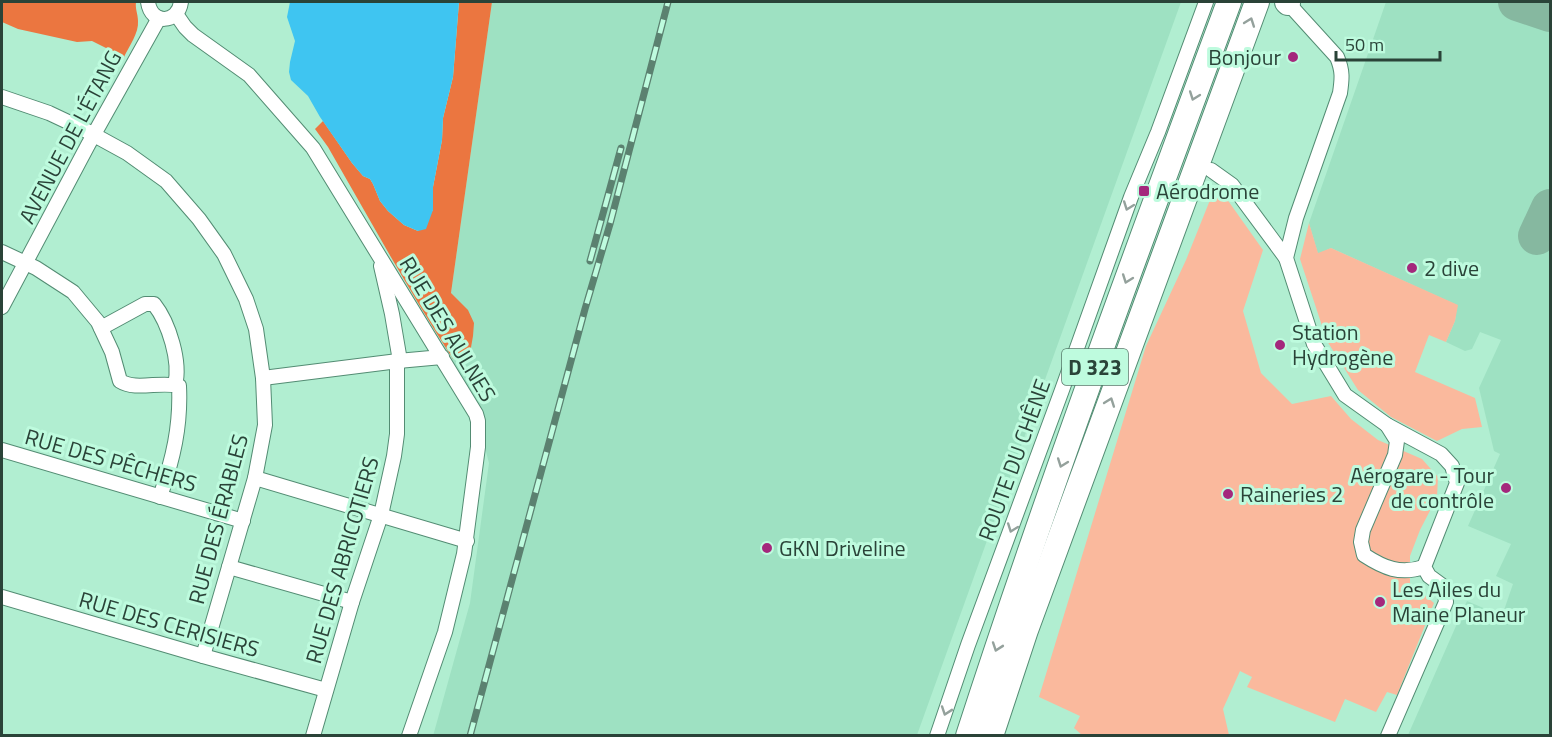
<svg xmlns="http://www.w3.org/2000/svg" width="1552" height="737" viewBox="0 0 1552 737" font-family="'Titillium Web',sans-serif">
<rect width="100%" height="100%" fill="#b1eed1"/>
<!-- built -->
<g fill="#9ee1c2">
<polygon points="492,2 1181,2 917,735 433,736 470,603 489,463 476,414 442,357"/>
<polygon points="1386,2 1550,2 1550,735 1408,735 1467,601 1502,616 1513,584 1496,576 1511,544 1468,526 1500,454 1494,451 1479,388 1501,340 1480,332 1472,349 1465,351 1446,342 1455,321 1457,305 1331,248 1318,254 1309,223"/>
</g>
<!-- green -->
<g fill="#fab99d">
<polygon points="1219,193 1229,202 1263,250 1243,311 1261,373 1292,404 1331,396 1351,419 1378,440 1422,459 1438,477 1437,497 1420,530 1410,556 1410,583 1434,603 1397,695 1387,692 1376,712 1345,699 1335,722 1247,687 1252,677 1240,671 1223,709 1229,735 1082,735 1074,728 1080,716 1039,697 1146,346 1186,260 1212,195"/>
<polygon points="1309,223 1318,253 1331,248 1458,305 1455,321 1446,342 1429,335 1415,372 1475,398 1482,427 1462,429 1437,441 1391,417 1358,390 1327,341 1300,259"/>
</g>
<!-- forest -->
<g fill="#eb7640">
<path d="M2,2H136C135,9 138,14 138,21C139,33 129,46 124,57L92,41L77,42L18,29L2,22Z"/>
<path d="M459,2H492L451,293L468,310L474,323L473,336L470,353L463,360L453,359C408,290 369,218 328,147L315,129L323,121L352,163L363,176L370,179L373,184L380,201L388,211L404,225L418,231L433,210V187L442,140L443,118L453,77Z"/>
</g>
<!-- water -->
<polygon fill="#3fc5f1" points="290,2 459,2 453,77 443,118 442,140 433,187 433,210 426,229 418,231 404,225 388,211 380,201 373,184 370,179 363,176 352,163 320,117 308,96 291,80 289,72 290,62 295,41 287,17"/>
<g fill="none" stroke-linecap="round" stroke-linejoin="round">
<!-- taxiway -->
<g stroke="#86b8a0" stroke-width="38">
<polyline points="1517,2 1550,13"/>
<polyline points="1537,236 1550,208"/>
</g>
<!-- minor casing -->
<g stroke="#538c73" stroke-width="16">
<g id="minor">
<path d="M148,2C151,25 178,24 181,2"/>
<path d="M1288,3L1337,57C1343,71 1342,79 1340,93L1296,218L1286,258L1314,344L1345,395L1387,425L1441,454L1452,466L1457,483L1424,567L1429,576L1444,587L1446,602L1388,736"/>
<polyline points="176,14 185,27 193,35 249,75 313,148 476,414 478,421 478,447 464,554 445,632 409,736"/>
<polyline points="2,97 49,113 85,130 127,153 166,181 199,219 224,254 246,299 256,329 263,378 265,425 255,478 203,656"/>
<polyline points="1211,170 1232,185 1286,258"/>
<path d="M2,252L36,268L73,292L98,322L112,352L120,381C136,391 160,381 179,386C181,426 173,459 160,497"/>
<polyline points="2,307 88,145 159,18"/>
<path d="M101,328L145,304H154C169,323 181,362 175,385"/>
<polyline points="263,378 398,361 442,357"/>
<path d="M1387,425L1397,441L1395,455L1363,530L1361,542L1364,555C1384,568 1400,575 1424,567"/>
<polyline points="2,450 243,521"/>
<polyline points="255,478 467,541"/>
<polyline points="229,567 352,602"/>
<polyline points="2,597 203,656 326,690"/>
<polyline points="313,736 352,602 381,515 394,456 397,434 397,368 399,355 392,314 381,266"/>
<polyline points="937,736 968,645 1062,390 1131,197 1158,132 1206,2"/>
</g>
</g>
<!-- trunk casing -->
<g stroke="#538c73" stroke-width="26">
<g id="trunk">
<polyline points="1287,2 1288,3"/>
<path d="M968,736C1048,489 1139,245 1229,2"/>
<polyline points="991,736 1026,630 1257,2"/>
</g>
</g>
<!-- minor -->
<use href="#minor" stroke="#fff" stroke-width="14"/>
<!-- trunk -->
<use href="#trunk" stroke="#fff" stroke-width="24"/>
<!-- rail casing -->
<g stroke="#5b8170" stroke-width="7">
<g id="rail">
<polyline points="590,261 621,148"/>
<polyline points="470,736 585,309 610,224 668,2"/>
</g>
</g>
<!-- rail -->
<use href="#rail" stroke="#befbde" stroke-width="4.5" stroke-dasharray="14" stroke-linecap="butt"/>
</g>
<!-- one-way arrows -->
<defs><path id="oneway-chevron" d="M-2-3.5L2.5 0L-2 3.5" fill="none" stroke-width="1.6" stroke-linecap="round" stroke-linejoin="round" transform="scale(1.5)"/></defs>
<g stroke="#94a19c">
<use href="#oneway-chevron" transform="translate(1250 22) rotate(-70)"/>
<use href="#oneway-chevron" transform="translate(1194 96) rotate(110)"/>
<use href="#oneway-chevron" transform="translate(1128 206) rotate(110)"/>
<use href="#oneway-chevron" transform="translate(1127 279) rotate(110)"/>
<use href="#oneway-chevron" transform="translate(1110 402) rotate(-70)"/>
<use href="#oneway-chevron" transform="translate(1062 463) rotate(110)"/>
<use href="#oneway-chevron" transform="translate(1012 528) rotate(110)"/>
<use href="#oneway-chevron" transform="translate(997 647) rotate(109)"/>
<use href="#oneway-chevron" transform="translate(946 711) rotate(109)"/>
</g>
<!-- markers -->
<g fill="#a4287c" stroke="#befbde" stroke-width="2">
<circle cx="1293" cy="57" r="6"/>
<rect x="1138" y="185" width="12" height="12" rx="3"/>
<circle cx="1412" cy="268" r="6"/>
<circle cx="1280" cy="345" r="6"/>
<circle cx="1506" cy="488" r="6"/>
<circle cx="1228" cy="494" r="6"/>
<circle cx="767" cy="548" r="6"/>
<circle cx="1380" cy="602" r="6"/>
</g>
<g text-anchor="middle" dominant-baseline="central" stroke-width="6" stroke-linejoin="round" paint-order="stroke">
<!-- shield labels -->
<rect fill="#befbde" stroke="#567a6a" stroke-width="1.5" x="1062" y="349" width="66" height="36" rx="4.5"/>
<g font-size="21" font-weight="bold" fill="#2a4338">
<text x="1095" y="367">D 323</text>
</g>
<!-- poi labels -->
<g font-size="22" fill="#2a4338" stroke="#befbde" text-anchor="start">
<text x="1281" y="57" text-anchor="end">Bonjour</text>
<text x="1156" y="191">Aérodrome</text>
<text x="1424" y="268">2 dive</text>
<text x="1292" y="332">Station<tspan x="1292" dy="25">Hydrogène</tspan></text>
<text x="1494" y="475" text-anchor="end">Aérogare - Tour<tspan x="1494" dy="25">de contrôle</tspan></text>
<text x="1240" y="494">Raineries 2</text>
<text x="779" y="548">GKN Driveline</text>
<text x="1392" y="589">Les Ailes du<tspan x="1392" dy="25">Maine Planeur</tspan></text>
</g>
<!-- street labels -->
<g font-size="22" fill="#2a4338" stroke="#befbde">
<text transform="translate(70 137) rotate(-62)">AVENUE DE L'ÉTANG</text>
<text transform="translate(448 329) rotate(59)">RUE DES AULNES</text>
<text transform="translate(111 460) rotate(16)">RUE DES PÊCHERS</text>
<text transform="translate(1014 460) rotate(-70)">ROUTE DU CHÊNE</text>
<text transform="translate(218 519) rotate(-75)">RUE DES ÉRABLES</text>
<text transform="translate(342 560) rotate(-74)">RUE DES ABRICOTIERS</text>
<text transform="translate(169 624) rotate(16)">RUE DES CERISIERS</text>
</g>
</g>
<!-- border -->
<rect width="1552" height="737" fill="none" stroke="#2a4338" stroke-width="6"/>
<!-- scale -->
<path d="M1336 51v9h104v-9" fill="none" stroke="#2a4338" stroke-width="3"/>
<text x="1345" y="51" font-size="18" fill="#2a4338" stroke="#befbde" stroke-width="4.5" paint-order="stroke">50 m</text>
</svg>
